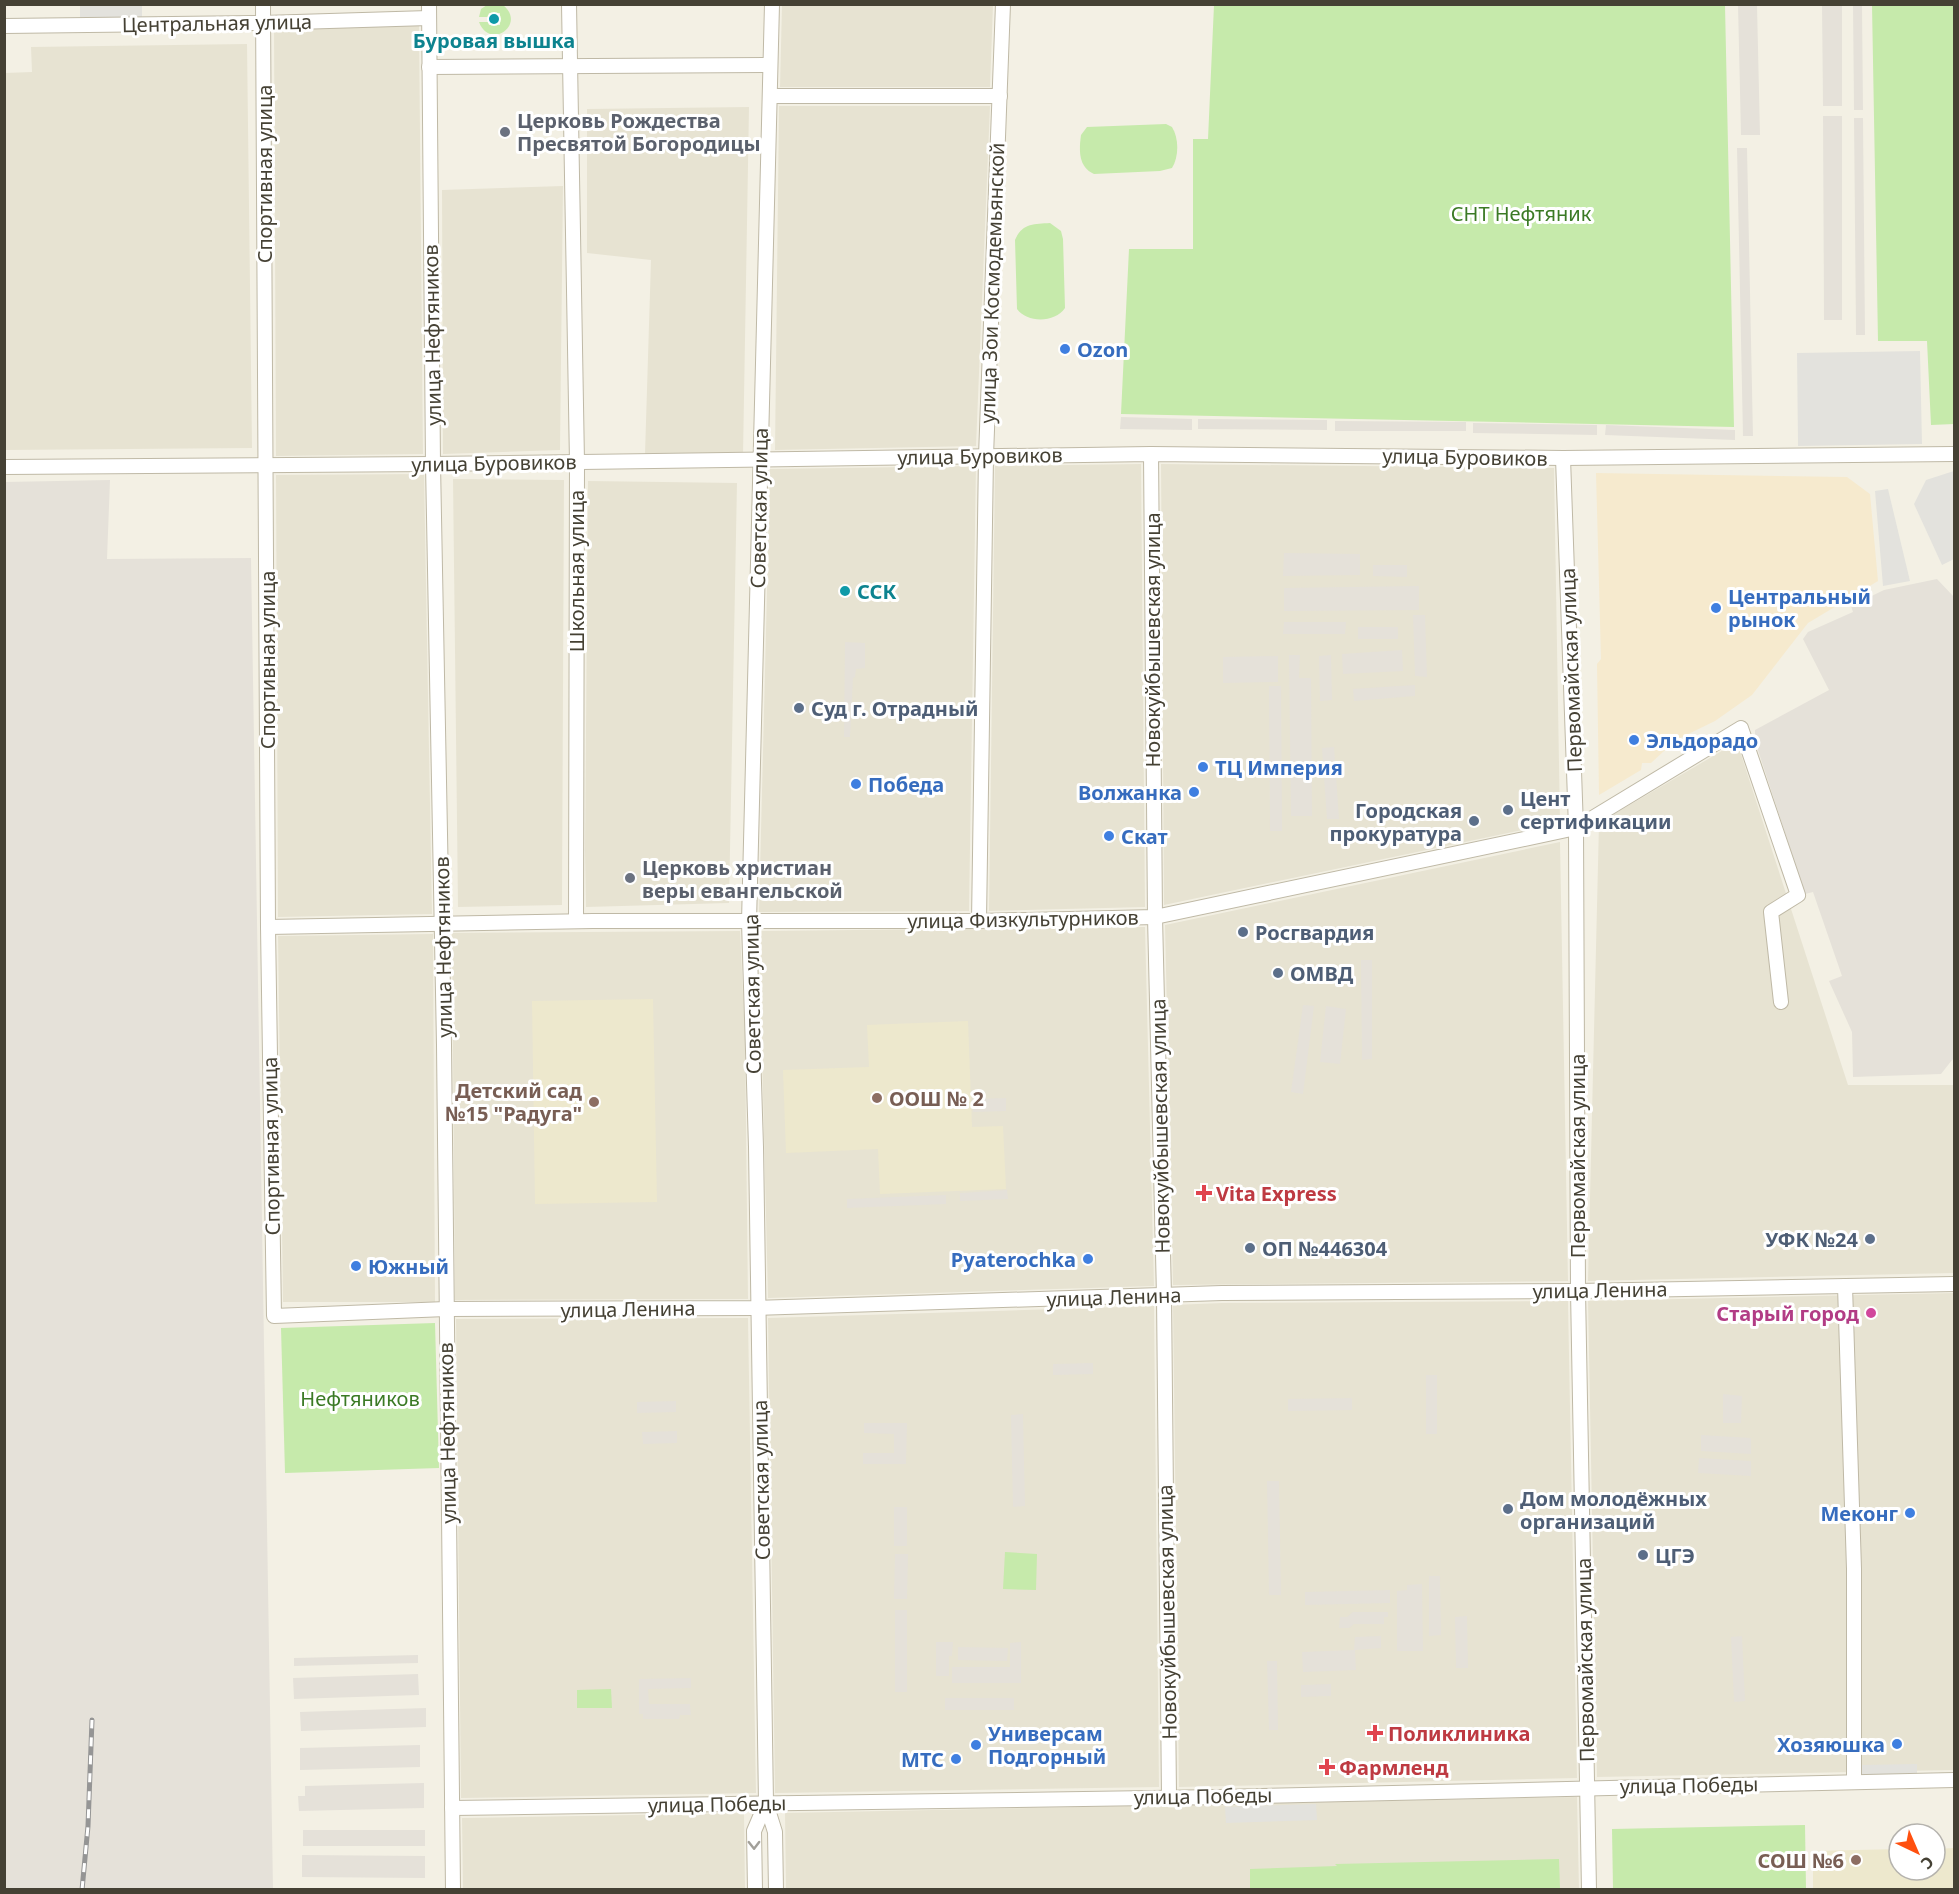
<svg xmlns="http://www.w3.org/2000/svg" width="1959" height="1894" viewBox="0 0 1959 1894" font-family="'Noto Sans',sans-serif">
<rect width="100%" height="100%" fill="#f3f0e4"/>
<!-- residential -->
<g fill="#e7e3d2">
<polygon points="782,5 993,5 990,87 780,87"/>
<polygon points="419,25 423,454 276,456 274,28"/>
<polygon points="247,44 252,448 5,450 5,73 32,72 31,47"/>
<polygon points="779,106 990,106 976,446 775,450"/>
<polygon points="749,107 743,456 645,454 651,260 587,253 587,109"/>
<polygon points="563,186 560,450 443,454 442,190"/>
<polygon points="1141,464 1145,907 989,911 995,466"/>
<polygon points="1161,464 1554,468 1560,822 1164,905"/>
<polygon points="976,466 969,911 759,912 770,469"/>
<polygon points="424,474 432,914 278,917 276,475"/>
<polygon points="453,479 564,480 562,905 458,907"/>
<polygon points="588,481 737,483 729,903 586,907 585,851"/>
<polygon points="1737,742 1848,1085 1954,1085 1954,1273 1588,1281 1599,823"/>
<polygon points="1560,842 1568,1281 1173,1285 1165,925"/>
<polygon points="1145,927 1154,1286 768,1298 759,931"/>
<polygon points="740,931 745,1036 748,1299 455,1300 452,933"/>
<polygon points="433,934 435,1302 283,1302 278,936"/>
<polygon points="1954,1293 1954,1770 1597,1777 1588,1301"/>
<polygon points="1568,1301 1577,1778 1179,1787 1173,1305 1222,1303"/>
<polygon points="1154,1306 1159,1787 775,1793 768,1318"/>
<polygon points="748,1318 756,1793 461,1798 456,1319"/>
<polygon points="1577,1797 1579,1889 786,1889 785,1813"/>
<polygon points="744,1813 745,1889 463,1889 462,1818"/>
</g>
<!-- commercial -->
<polygon fill="#f6eace" points="1596,473 1847,477 1870,494 1878,581 1808,623 1752,695 1715,721 1676,740 1651,763 1642,763 1641,770 1599,795 1597,664 1601,659"/>
<!-- industrial -->
<g fill="#e5e1d9">
<polygon points="1738,5 1757,5 1760,135 1741,135"/>
<polygon points="1822,5 1842,5 1842,106 1823,106"/>
<polygon points="1853,5 1862,5 1863,110 1854,110"/>
<polygon points="1823,116 1842,116 1842,320 1824,320"/>
<polygon points="1854,118 1863,118 1865,335 1856,335"/>
<polygon points="1737,148 1747,148 1753,436 1743,436"/>
<polygon points="1121,417 1192,419 1192,430 1120,429"/>
<polygon points="1198,419 1327,420 1327,430 1198,429"/>
<polygon points="1335,421 1466,422 1466,431 1335,431"/>
<polygon points="1473,423 1597,425 1597,435 1473,433"/>
<polygon points="1606,425 1735,430 1735,440 1605,435"/>
<polygon points="110,480 107,559 251,558 273,1889 5,1889 5,482"/>
<polygon points="1284,553 1360,554 1360,575 1283,576"/>
<polygon points="1373,565 1407,565 1407,577 1373,576"/>
<polygon points="1937,579 1954,597 1954,1059 1952,1060 1941,1074 1853,1077 1852,1032 1829,981 1842,976 1813,892 1805,894 1755,741 1755,730 1829,690 1803,639 1808,632 1853,612 1851,606 1884,590"/>
<polygon points="1419,586 1419,610 1284,611 1284,588"/>
<polygon points="1413,615 1425,615 1427,677 1415,676"/>
<polygon points="1284,622 1346,622 1345,634 1283,634"/>
<rect x="1358" y="627" width="40" height="12"/>
<polygon points="845,642 865,643 865,668 856,669 855,677 853,678 850,737 844,737"/>
<polygon points="1402,650 1403,671 1343,674 1342,654"/>
<polygon points="1289,655 1300,655 1299,678 1311,678 1312,816 1291,816"/>
<polygon points="1331,655 1332,700 1320,701 1319,656"/>
<polygon points="1278,656 1278,682 1223,683 1223,657"/>
<polygon points="1415,685 1415,696 1354,701 1353,689"/>
<polygon points="1269,686 1281,686 1282,831 1270,831"/>
<polygon points="1334,747 1339,819 1327,819 1322,748"/>
<polygon points="1361,960 1372,960 1372,1059 1362,1060"/>
<polygon points="1303,1005 1314,1006 1303,1094 1291,1092"/>
<polygon points="1326,1006 1346,1009 1340,1064 1320,1062"/>
<polygon points="1006,1098 1006,1111 973,1112 973,1099"/>
<polygon points="1007,1190 1008,1199 960,1201 960,1193"/>
<polygon points="946,1195 946,1204 847,1208 847,1199"/>
<polygon points="1093,1363 1093,1374 1053,1375 1053,1364"/>
<rect x="1426" y="1375" width="11" height="59"/>
<polygon points="1723,1394 1742,1396 1741,1423 1723,1423"/>
<polygon points="1352,1398 1352,1410 1288,1411 1288,1399"/>
<polygon points="676,1401 676,1412 637,1413 637,1402"/>
<polygon points="1023,1414 1025,1506 1013,1507 1011,1415"/>
<polygon points="864,1423 907,1423 906,1464 863,1464 863,1453 894,1453 894,1434 864,1433"/>
<polygon points="677,1431 677,1443 643,1444 642,1432"/>
<polygon points="1701,1435 1751,1438 1751,1454 1701,1451"/>
<polygon points="1699,1458 1751,1461 1751,1476 1698,1473"/>
<polygon points="1267,1481 1279,1481 1281,1595 1269,1595"/>
<rect x="894" y="1507" width="13" height="39"/>
<polygon points="895,1554 908,1554 907,1599 894,1599"/>
<polygon points="1429,1576 1440,1576 1441,1635 1429,1636"/>
<polygon points="1422,1584 1423,1651 1397,1651 1397,1591 1407,1590 1407,1585"/>
<polygon points="1390,1590 1390,1603 1305,1605 1305,1592"/>
<rect x="895" y="1610" width="12" height="82"/>
<polygon points="1353,1612 1388,1612 1388,1617 1384,1617 1384,1624 1354,1624 1349,1628 1339,1628 1340,1617 1347,1617"/>
<polygon points="1467,1616 1468,1668 1456,1668 1455,1617"/>
<polygon points="1381,1636 1381,1648 1355,1650 1356,1670 1303,1672 1302,1652 1354,1650 1355,1637"/>
<polygon points="1742,1636 1745,1701 1734,1702 1731,1637"/>
<polygon points="936,1642 953,1642 952,1656 949,1656 949,1676 936,1676"/>
<polygon points="1021,1642 1021,1683 952,1683 952,1667 1010,1667 1010,1643"/>
<polygon points="958,1647 1008,1648 1007,1661 958,1660"/>
<polygon points="418,1655 418,1663 294,1666 294,1658"/>
<polygon points="1267,1661 1277,1661 1278,1730 1269,1730"/>
<polygon points="418,1674 419,1695 294,1699 293,1678"/>
<polygon points="691,1678 691,1688 648,1689 649,1704 690,1704 691,1715 680,1715 679,1719 643,1719 643,1714 639,1714 639,1679"/>
<polygon points="1331,1684 1331,1696 1301,1697 1301,1685"/>
<rect x="945" y="1698" width="69" height="12"/>
<polygon points="426,1708 426,1727 301,1731 300,1712"/>
<polygon points="420,1745 420,1767 300,1770 300,1748"/>
<polygon points="424,1783 424,1808 299,1811 298,1796 305,1796 305,1786"/>
<rect x="303" y="1830" width="122" height="16"/>
<polygon points="302,1855 425,1856 425,1878 302,1877"/>
</g>
<!-- education -->
<g fill="#ede8cd">
<polygon points="653,999 657,1202 535,1204 532,1001"/>
<polygon points="968,1021 972,1127 1003,1126 1006,1189 880,1194 878,1149 786,1153 783,1070 869,1067 867,1025"/>
<polygon points="1954,1848 1954,1889 1813,1889 1813,1851 1899,1849 1899,1870 1935,1870 1935,1849"/>
</g>
<!-- green -->
<g fill="#c6eaab">
<path d="M487,5H503C527,24 490,51 479,22H488L489,25H500V13H489L488,17H479L481,9Z"/>
<polygon points="1214,5 1725,5 1734,427 1121,414 1129,249 1193,249 1193,139 1208,139"/>
<polygon points="1872,5 1954,5 1954,424 1931,425 1927,341 1878,341"/>
<path d="M1166,124L1172,127C1179,138 1179,157 1172,168L1160,171L1094,174C1078,167 1079,150 1081,135L1087,127Z"/>
<path d="M1050,223L1061,231L1063,239L1065,308C1055,323 1027,323 1017,309L1015,240C1022,223 1034,224 1050,223Z"/>
<polygon points="435,1323 439,1468 285,1473 281,1328"/>
<polygon points="1005,1552 1037,1554 1036,1590 1003,1589"/>
<polygon points="611,1689 612,1708 577,1708 577,1690"/>
<polygon points="1805,1825 1806,1889 1613,1889 1612,1829"/>
<polygon points="1559,1859 1560,1889 1250,1889 1250,1869 1337,1866 1335,1864"/>
</g>
<!-- parking -->
<g fill="#e3e2dd">
<polygon points="80,5 142,5 142,17 80,18"/>
<polygon points="1920,351 1922,444 1798,446 1797,353"/>
<polygon points="1954,471 1954,559 1942,565 1914,504 1926,480"/>
<polygon points="1888,489 1910,581 1883,586 1875,491"/>
<polygon points="1917,1764 1917,1774 1861,1775 1861,1765"/>
<polygon points="1316,1804 1317,1820 1226,1823 1225,1807"/>
</g>
<g fill="none" stroke-linecap="round" stroke-linejoin="round">
<!-- minor casing -->
<g stroke="#bfb9a6" stroke-width="16">
<g id="minor">
<polyline points="263,4 268,927 274,1316 446,1309 758,1308 1222,1293 1578,1291 1954,1284"/>
<polyline points="429,4 433,464 444,1045 453,1890"/>
<polyline points="569,4 577,462 576,921"/>
<polyline points="772,4 749,922 756,1147 766,1803 775,1832 776,1890"/>
<polyline points="4,26 263,23 429,18"/>
<polyline points="429,67 770,65"/>
<polyline points="770,96 1000,96"/>
<polyline points="1151,454 1155,917 1164,1296 1169,1797"/>
<polyline points="1563,458 1576,828 1578,1291 1589,1890"/>
<polyline points="4,467 433,464 1151,454 1563,458 1954,454"/>
<polyline points="979,921 986,456 1003,4"/>
<polyline points="268,927 593,921 979,921 1155,917 1576,828 1741,728 1798,895 1771,912 1781,1002"/>
<polyline points="1845,1286 1854,1569 1854,1782"/>
<polyline points="452,1808 1219,1797 1954,1780"/>
<polyline points="755,1890 754,1831 766,1803"/>
</g>
</g>
<!-- minor -->
<use href="#minor" stroke="#fff" stroke-width="14"/>
<!-- rail casing -->
<g stroke="#959595" stroke-width="5">
<polyline id="rail" points="82,1890 88,1826 92,1720"/>
</g>
<!-- rail -->
<use href="#rail" stroke="#fff" stroke-width="3" stroke-dasharray="9" stroke-linecap="butt"/>
</g>
<!-- one-way arrows -->
<defs><path id="oneway-chevron" d="M-2-3.5L2.5 0L-2 3.5" fill="none" stroke-width="1.6" stroke-linecap="round" stroke-linejoin="round" transform="scale(1.5)"/></defs>
<use stroke="#a2a09a" href="#oneway-chevron" transform="translate(754 1845) rotate(89)"/>
<!-- markers -->
<g fill="#0f9aa8" stroke="#fff" stroke-width="2">
<circle cx="494" cy="19" r="6"/>
<circle cx="845" cy="591" r="6"/>
</g>
<g fill="#6b7280" stroke="#fff" stroke-width="2">
<circle cx="505" cy="132" r="6"/>
<circle cx="630" cy="878" r="6"/>
</g>
<g fill="#3f7fe0" stroke="#fff" stroke-width="2">
<circle cx="1065" cy="349" r="6"/>
<circle cx="1716" cy="608" r="6"/>
<circle cx="1634" cy="740" r="6"/>
<circle cx="1203" cy="767" r="6"/>
<circle cx="856" cy="784" r="6"/>
<circle cx="1194" cy="792" r="6"/>
<circle cx="1109" cy="836" r="6"/>
<circle cx="1088" cy="1259" r="6"/>
<circle cx="356" cy="1266" r="6"/>
<circle cx="1910" cy="1513" r="6"/>
<circle cx="1897" cy="1744" r="6"/>
<circle cx="976" cy="1745" r="6"/>
<circle cx="956" cy="1759" r="6"/>
</g>
<g fill="#5c6f8a" stroke="#fff" stroke-width="2">
<circle cx="799" cy="708" r="6"/>
<circle cx="1508" cy="810" r="6"/>
<circle cx="1474" cy="821" r="6"/>
<circle cx="1243" cy="932" r="6"/>
<circle cx="1278" cy="973" r="6"/>
<circle cx="1870" cy="1239" r="6"/>
<circle cx="1250" cy="1248" r="6"/>
<circle cx="1508" cy="1509" r="6"/>
<circle cx="1643" cy="1555" r="6"/>
</g>
<g fill="#8d6e63" stroke="#fff" stroke-width="2">
<circle cx="877" cy="1098" r="6"/>
<circle cx="594" cy="1102" r="6"/>
<circle cx="1856" cy="1860" r="6"/>
</g>
<g fill="#e0444e" stroke="#fff" stroke-width="2">
<path d="M1201 1184h6v6h6v6h-6v6h-6v-6h-6v-6h6z"/>
<path d="M1372 1724h6v6h6v6h-6v6h-6v-6h-6v-6h6z"/>
<path d="M1324 1758h6v6h6v6h-6v6h-6v-6h-6v-6h6z"/>
</g>
<circle fill="#d1479c" stroke="#fff" stroke-width="2" cx="1871" cy="1313" r="6"/>
<g text-anchor="middle" dominant-baseline="central" stroke-width="6" stroke-linejoin="round" paint-order="stroke">
<!-- street labels -->
<g font-size="20" fill="#454134" stroke="#fff">
<text transform="translate(217 23) rotate(-1)">Центральная улица</text>
<text transform="translate(264 174) rotate(-90)">Спортивная улица</text>
<text transform="translate(992 283) rotate(-88)">улица Зои Космодемьянской</text>
<text transform="translate(432 335) rotate(-91)">улица Нефтяников</text>
<text transform="translate(980 456) rotate(-1)">улица Буровиков</text>
<text transform="translate(1465 457) rotate(1)">улица Буровиков</text>
<text transform="translate(494 463) rotate(-1)">улица Буровиков</text>
<text transform="translate(759 508) rotate(-89)">Советская улица</text>
<text transform="translate(576 571) rotate(-90)">Школьная улица</text>
<text transform="translate(1152 640) rotate(-90)">Новокуйбышевская улица</text>
<text transform="translate(267 660) rotate(-90)">Спортивная улица</text>
<text transform="translate(1571 670) rotate(-92)">Первомайская улица</text>
<text transform="translate(1023 919) rotate(-1)">улица Физкультурников</text>
<text transform="translate(443 947) rotate(-91)">улица Нефтяников</text>
<text transform="translate(752 994) rotate(-91)">Советская улица</text>
<text transform="translate(1160 1126) rotate(-91)">Новокуйбышевская улица</text>
<text transform="translate(271 1146) rotate(-91)">Спортивная улица</text>
<text transform="translate(1577 1156) rotate(-90)">Первомайская улица</text>
<text transform="translate(1600 1290) rotate(-1)">улица Ленина</text>
<text transform="translate(1114 1297) rotate(-2)">улица Ленина</text>
<text transform="translate(628 1309) rotate(-1)">улица Ленина</text>
<text transform="translate(447 1433) rotate(-91)">улица Нефтяников</text>
<text transform="translate(761 1480) rotate(-91)">Советская улица</text>
<text transform="translate(1167 1612) rotate(-91)">Новокуйбышевская улица</text>
<text transform="translate(1585 1660) rotate(-91)">Первомайская улица</text>
<text transform="translate(1689 1785) rotate(-1)">улица Победы</text>
<text transform="translate(1203 1796) rotate(-1)">улица Победы</text>
<text transform="translate(717 1804) rotate(-1)">улица Победы</text>
</g>
<!-- culture labels -->
<g font-size="20" font-weight="bold" fill="#0d838f" stroke="#fff">
<text x="494" y="40">Буровая вышка</text>
<text x="857" y="591" text-anchor="start">ССК</text>
</g>
<!-- worship labels -->
<g font-size="20" font-weight="bold" fill="#5b616d" stroke="#fff" text-anchor="start">
<text x="517" y="120">Церковь Рождества<tspan x="517" dy="23">Пресвятой Богородицы</tspan></text>
<text x="642" y="867">Церковь христиан<tspan x="642" dy="23">веры евангельской</tspan></text>
</g>
<!-- park labels -->
<g font-size="20" fill="#3b7a25" stroke="#fff">
<text x="1521" y="213">СНТ Нефтяник</text>
<text x="360" y="1398">Нефтяников</text>
</g>
<!-- shop labels -->
<g font-size="20" font-weight="bold" fill="#366cbe" stroke="#fff" text-anchor="start">
<text x="1077" y="349">Ozon</text>
<text x="1728" y="596">Центральный<tspan x="1728" dy="23">рынок</tspan></text>
<text x="1646" y="740">Эльдорадо</text>
<text x="1215" y="767">ТЦ Империя</text>
<text x="868" y="784">Победа</text>
<text x="1182" y="792" text-anchor="end">Волжанка</text>
<text x="1121" y="836">Скат</text>
<text x="1076" y="1259" text-anchor="end">Pyaterochka</text>
<text x="368" y="1266">Южный</text>
<text x="1898" y="1513" text-anchor="end">Меконг</text>
<text x="988" y="1733">Универсам<tspan x="988" dy="23">Подгорный</tspan></text>
<text x="1885" y="1744" text-anchor="end">Хозяюшка</text>
<text x="944" y="1759" text-anchor="end">МТС</text>
</g>
<!-- service labels -->
<g font-size="20" font-weight="bold" fill="#4e5e75" stroke="#fff" text-anchor="start">
<text x="811" y="708">Суд г. Отрадный</text>
<text x="1520" y="798">Цент<tspan x="1520" dy="23">сертификации</tspan></text>
<text x="1462" y="810" text-anchor="end">Городская<tspan x="1462" dy="23">прокуратура</tspan></text>
<text x="1255" y="932">Росгвардия</text>
<text x="1290" y="973">ОМВД</text>
<text x="1858" y="1239" text-anchor="end">УФК №24</text>
<text x="1262" y="1248">ОП №446304</text>
<text x="1520" y="1498">Дом молодёжных<tspan x="1520" dy="23">организаций</tspan></text>
<text x="1655" y="1555">ЦГЭ</text>
</g>
<!-- education labels -->
<g font-size="20" font-weight="bold" fill="#785e54" stroke="#fff" text-anchor="end">
<text x="582" y="1090">Детский сад<tspan x="582" dy="23">№15 "Радуга"</tspan></text>
<text x="889" y="1098" text-anchor="start">ООШ № 2</text>
<text x="1844" y="1860">СОШ №6</text>
</g>
<!-- health labels -->
<g font-size="20" font-weight="bold" fill="#be3a42" stroke="#fff" text-anchor="start">
<text x="1216" y="1193">Vita Express</text>
<text x="1388" y="1733">Поликлиника</text>
<text x="1339" y="1767">Фармленд</text>
</g>
<!-- hotel labels -->
<g font-size="20" font-weight="bold" fill="#b23c85" stroke="#fff" text-anchor="end">
<text x="1859" y="1313">Старый город</text>
</g>
</g>
<!-- border -->
<rect width="1959" height="1894" fill="none" stroke="#454134" stroke-width="12"/>
<!-- north arrow -->
<g transform="translate(1917 1852) rotate(136)"><circle r="28" fill="#ffffff" stroke="#b5b3ae" stroke-width="1.5"/>
<path d="M0-4.5L10 22L0 15L-10 22Z" fill="#ff500f"/>
<text y="-9" font-size="16" font-weight="bold" text-anchor="middle" fill="#454134">С</text>
</g>
</svg>
